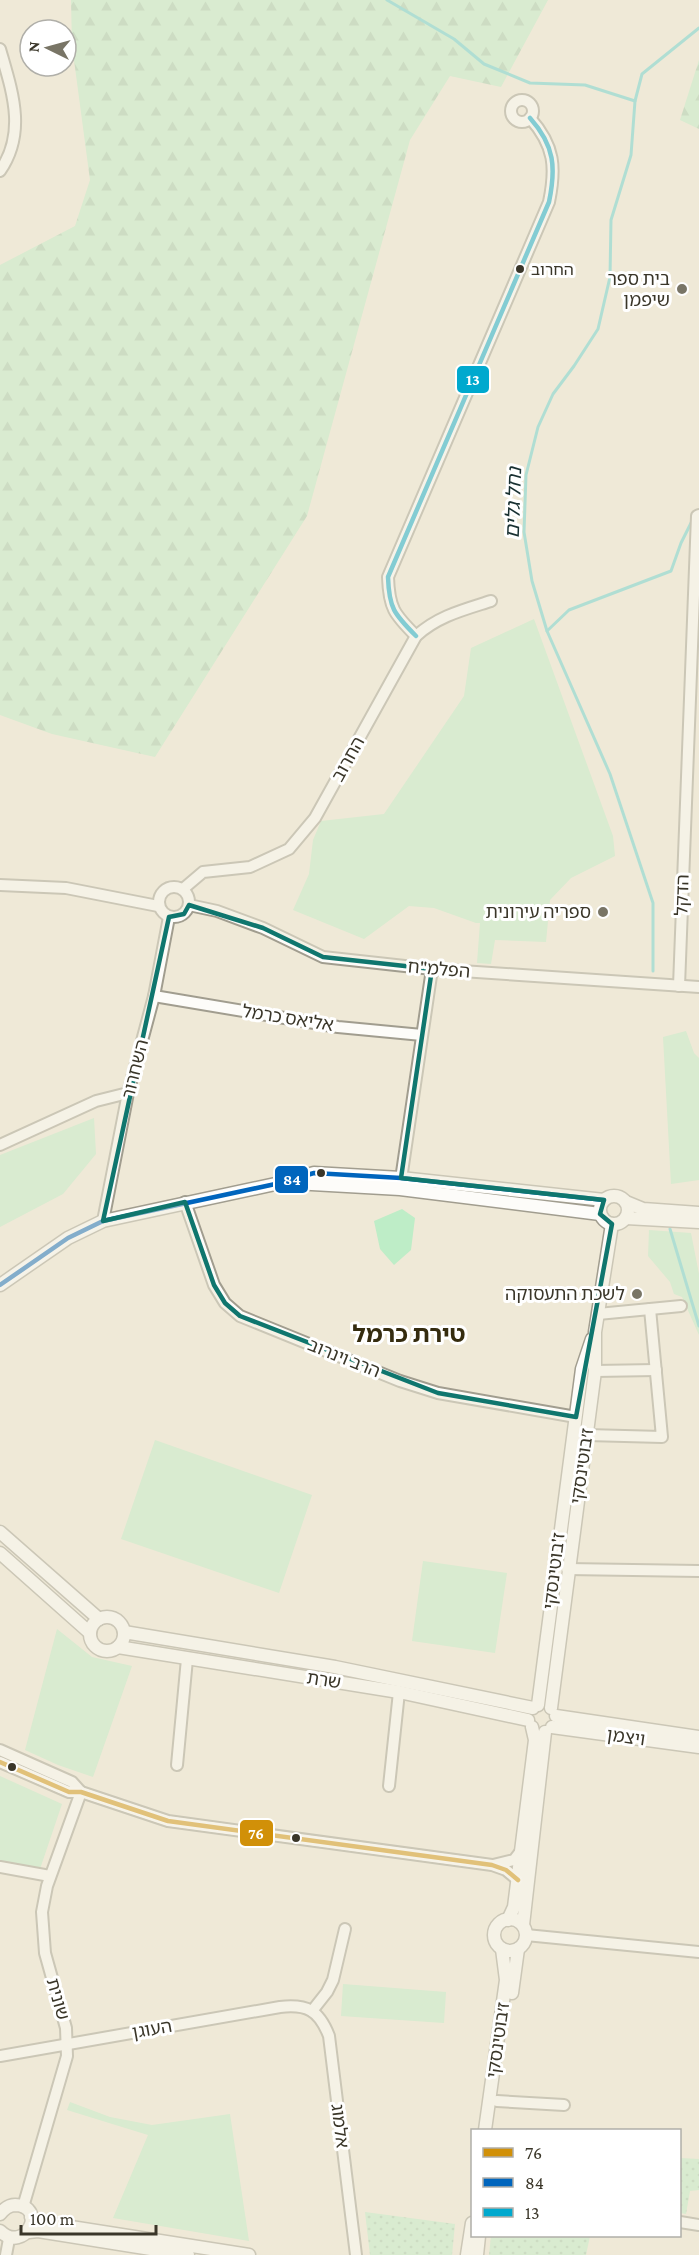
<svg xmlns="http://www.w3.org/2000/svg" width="699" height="2255" viewBox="0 0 699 2255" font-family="'Crimson Pro','Noto Sans Hebrew',serif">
<defs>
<pattern id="grass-dots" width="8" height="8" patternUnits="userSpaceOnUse" patternTransform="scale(1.5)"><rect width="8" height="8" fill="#beedc7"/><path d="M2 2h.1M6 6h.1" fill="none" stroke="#a4ccab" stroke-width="1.8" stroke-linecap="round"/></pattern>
<pattern id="forest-firs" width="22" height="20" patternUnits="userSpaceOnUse" patternTransform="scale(1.5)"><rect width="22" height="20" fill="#beedc7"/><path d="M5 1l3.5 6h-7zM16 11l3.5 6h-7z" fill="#a4ccab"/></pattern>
</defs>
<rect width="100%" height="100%" fill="#efe9d7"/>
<!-- grass -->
<g fill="url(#grass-dots)">
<polygon points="680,2158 699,2159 699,2190 690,2191 686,2214 680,2213"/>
<polygon points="365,2212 455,2224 452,2255 370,2255"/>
<polygon points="491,2236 590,2236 586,2255 489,2255"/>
</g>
<!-- forest -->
<g fill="url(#forest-firs)">
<polygon points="71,0 548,0 501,87 450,76 410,140 307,516 155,757 52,734 0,715 0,265 75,226 90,180 72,45"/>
<polygon points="699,60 699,129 680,120"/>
</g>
<!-- green -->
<g fill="#beedc7">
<polygon points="534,619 613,836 615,856 571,878 550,900 546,942 495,940 491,964 477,963 480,923 476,923 434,908 409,906 364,939 293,910 309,874 313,840 321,821 384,814 464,696 471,648"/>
<polygon points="686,1031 694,1053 699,1058 699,1180 671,1184 663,1037"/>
<polygon points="94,1118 96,1154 63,1194 0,1227 0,1155"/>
<polygon points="402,1209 415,1218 411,1250 394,1265 380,1249 374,1221"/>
<polygon points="649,1230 691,1233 699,1274 699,1335 682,1297 674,1294 670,1282 648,1256"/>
<polygon points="155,1440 312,1495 279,1593 121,1539"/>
<polygon points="423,1561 507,1573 495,1653 412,1641"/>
<polygon points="57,1629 92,1657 132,1666 93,1777 58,1765 25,1750"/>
<polygon points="0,1776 62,1804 40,1869 0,1862"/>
<polygon points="343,1984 446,1992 444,2023 341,2016"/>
<polygon points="70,2102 110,2117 152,2125 230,2114 249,2241 113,2218 148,2135 67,2110"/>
</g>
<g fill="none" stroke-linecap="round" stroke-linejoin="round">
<!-- stream -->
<g stroke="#65d1cf" stroke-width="3">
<polyline points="387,0 454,39 484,64 530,83 585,85 635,101"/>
<polyline points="547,631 569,610 671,571 681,543 693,519"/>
<polyline points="653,971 653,903 610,774 547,631 532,581 524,532 526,475 538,427 553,394 574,366 598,329 610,277 611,220 631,155 635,101 642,74 699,28"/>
<polyline points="670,1229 699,1326"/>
</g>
<!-- minor casing -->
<g stroke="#a19d8f" stroke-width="14">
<g id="minor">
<path d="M0,49C12,91 27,132 0,171"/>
<circle cx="522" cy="111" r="11"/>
<path d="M416,636C394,614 389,608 388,577L549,202C556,168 555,146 530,118"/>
<polyline points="0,885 66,888 158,906"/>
<circle cx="174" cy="902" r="15"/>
<path d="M183,889L203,872L250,867L289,849L315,818L416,636C438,616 463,610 491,601"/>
<polyline points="189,905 217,911 263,928 323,957 432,969 699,987"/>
<polyline points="679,986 697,516 699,515"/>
<polyline points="154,996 338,1027 422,1035"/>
<polyline points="0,1145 96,1101 128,1093"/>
<polyline points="400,1186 432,969"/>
<polyline points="185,1202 214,1285 225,1303 240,1316 400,1381 438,1393 576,1417"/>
<polyline points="103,1221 128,1093 154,996 169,917"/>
<polyline points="598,1314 681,1306"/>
<polyline points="595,1371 656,1370"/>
<polyline points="587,1435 662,1437 650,1309"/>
<polyline points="567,1569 699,1571"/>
<polyline points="0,1750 72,1782 81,1792"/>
<polyline points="0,1762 69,1792 81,1792 168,1821 492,1865 506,1870 518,1880"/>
<polyline points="177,1765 187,1659"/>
<polyline points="389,1786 399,1692"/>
<polyline points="493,1865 514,1860 521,1851"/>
<polyline points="0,1867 50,1876"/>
<polyline points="526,1935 699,1952"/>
<polyline points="312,2011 327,1992 333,1980 345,1929"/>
<path d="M0,2056L280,2007C307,2004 319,2010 329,2036L356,2255"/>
<polyline points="497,2101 564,2105"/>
<polyline points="23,2207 67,2056 66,2028 45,1953 42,1912 47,1886 81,1792"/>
<polyline points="680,2222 699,2225"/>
<polyline points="6,2255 9,2239"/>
</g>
</g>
<!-- tertiary casing -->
<g stroke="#a19d8f" stroke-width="15">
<g id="tertiary">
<polyline points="294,1183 400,1189 600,1214"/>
<circle cx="614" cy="1210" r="14"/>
<polyline points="626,1202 643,1209 699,1213"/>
<polyline points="626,1218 699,1222"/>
<polyline points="0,1285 68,1238 103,1221 280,1183 314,1173 401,1178 604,1200"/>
<polyline points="0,1532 99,1619"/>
<polyline points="0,1553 90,1633"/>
<circle cx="107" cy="1634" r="17"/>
<polyline points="124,1632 335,1667 533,1708"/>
<polyline points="118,1647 399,1692 528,1720"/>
<polyline points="538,1705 582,1369 592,1339"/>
<polyline points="551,1708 595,1371 595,1332 612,1224"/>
<polyline points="556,1716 699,1737"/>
<polyline points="552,1727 699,1747"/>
<circle cx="510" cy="1935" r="16"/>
<polyline points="508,1920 514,1907 535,1740 532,1727"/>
<polyline points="523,1925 545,1732"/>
<polyline points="512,1993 518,1949"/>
<polyline points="485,2130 506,1980 502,1949"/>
<path d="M0,2214C4,2209 8,2205 15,2205C49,2206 25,2255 0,2231"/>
<polyline points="31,2217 39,2222 249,2255"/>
<polyline points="29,2232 38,2231 188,2255"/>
<polyline points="467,2255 472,2223"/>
<polyline points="477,2255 479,2236"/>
</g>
</g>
<!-- minor -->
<use href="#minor" stroke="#fdfcf9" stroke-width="10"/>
<!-- tertiary -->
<use href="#tertiary" stroke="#fdfcf9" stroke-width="12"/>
<!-- bus-1 casing -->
<g stroke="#fff" stroke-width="9">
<polyline id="bus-1" points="0,1762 69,1792 81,1792 168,1821 492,1865 506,1870 518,1880"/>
</g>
<!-- bus-2 casing -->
<g stroke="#fff" stroke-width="9">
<polyline id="bus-2" points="0,1285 68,1238 103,1221 280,1183 314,1173 401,1178 604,1200"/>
</g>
<!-- bus-3 casing -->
<g stroke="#fff" stroke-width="9">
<path id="bus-3" d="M416,636C394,614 389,608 388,577L549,202C556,168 555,146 530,118"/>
</g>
<!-- bus-1 -->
<use href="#bus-1" stroke="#d19008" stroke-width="4.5"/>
<!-- bus-2 -->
<use href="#bus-2" stroke="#0065bd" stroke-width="4.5"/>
<!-- bus-3 -->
<use href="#bus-3" stroke="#00a9ce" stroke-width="4.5"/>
</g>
<!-- marked area -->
<path d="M0 0H699V2255H0ZM189,905L263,928L323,957L432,969L401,1178L604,1200L600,1214L612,1224L576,1417L438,1393L240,1316L225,1303L214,1285L185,1202L103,1221L169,917L184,914Z" fill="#efe9d7" fill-opacity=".55" fill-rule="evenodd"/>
<path fill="none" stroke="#0f766e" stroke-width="4.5" stroke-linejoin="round" d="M189,905L263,928L323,957L432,969L401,1178L604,1200L600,1214L612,1224L576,1417L438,1393L240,1316L225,1303L214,1285L185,1202L103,1221L169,917L184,914Z"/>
<!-- markers -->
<g fill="#3a3629" stroke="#fff" stroke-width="2">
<circle cx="520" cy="269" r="5"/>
<circle cx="321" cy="1173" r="5"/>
<circle cx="12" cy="1767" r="5"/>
<circle cx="296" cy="1838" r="5"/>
</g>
<g fill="#797566" stroke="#fff" stroke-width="2">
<circle cx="682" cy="289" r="6"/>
<circle cx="603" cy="912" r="6"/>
<circle cx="637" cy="1294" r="6"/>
</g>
<g text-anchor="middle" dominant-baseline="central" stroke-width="6" stroke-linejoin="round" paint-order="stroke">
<!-- bus labels -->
<g font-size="16" fill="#3a3629" stroke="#fff" text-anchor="start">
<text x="531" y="269">החרוב</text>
</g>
<!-- poi labels -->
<g font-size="18" fill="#3a3629" stroke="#fff" text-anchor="end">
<text x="670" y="279">בית ספר<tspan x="670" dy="21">שיפמן</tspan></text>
<text x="591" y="912">ספריה עירונית</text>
<text x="625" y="1294">לשכת התעסוקה</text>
</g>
<!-- street labels -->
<g font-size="18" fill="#3a3629" stroke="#fff">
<text transform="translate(348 759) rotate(-61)">החרוב</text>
<text transform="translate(682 895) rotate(-88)">הדקל</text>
<text transform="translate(439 969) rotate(5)">הפלמ"ח</text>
<text transform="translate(288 1018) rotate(9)">אליאס כרמל</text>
<text transform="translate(135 1069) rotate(-76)">השחרור</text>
<text transform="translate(344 1358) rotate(22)">הרב וינרוב</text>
<text transform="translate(582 1466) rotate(-82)">ז׳בוטינסקי</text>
<text transform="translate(554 1571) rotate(-83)">ז'בוטינסקי</text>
<text transform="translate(324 1680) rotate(9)">שרת</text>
<text transform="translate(626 1737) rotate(8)">ויצמן</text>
<text transform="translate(58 1999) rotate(74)">שונית</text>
<text transform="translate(152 2029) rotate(-10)">העוגן</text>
<text transform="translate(498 2040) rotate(-82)">ז׳בוטינסקי</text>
<text transform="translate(340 2126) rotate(83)">אלמוג</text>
</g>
<!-- water labels -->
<g font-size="20" font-style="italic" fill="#183031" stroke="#fff">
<text transform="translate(513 503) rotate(-88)">נחל גלים</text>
</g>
<!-- district labels -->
<g font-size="24" font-weight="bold" fill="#352c0f" stroke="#fff">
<text x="409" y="1333">טירת כרמל</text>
</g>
</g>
<g stroke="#fff" stroke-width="2">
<rect x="456" y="365" width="34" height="29" rx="6" fill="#00a9ce"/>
<rect x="274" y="1165" width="35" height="29" rx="6" fill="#0065bd"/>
<rect x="239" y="1819" width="35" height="28" rx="6" fill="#d19008"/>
</g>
<g font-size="16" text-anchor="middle" font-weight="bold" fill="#fff">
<text x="473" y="385">13</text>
<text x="292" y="1185">84</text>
<text x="256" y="1839">76</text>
</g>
<!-- legend -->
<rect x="471" y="2129" width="210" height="108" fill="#ffffff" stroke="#b0afa9" stroke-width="1.5"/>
<rect x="483" y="2148" width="30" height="9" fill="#d19008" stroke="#b0afa9" stroke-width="1.5"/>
<text x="525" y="2159" font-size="18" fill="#3a3629">76</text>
<rect x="483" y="2178" width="30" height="9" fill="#0065bd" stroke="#b0afa9" stroke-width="1.5"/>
<text x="525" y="2189" font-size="18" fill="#3a3629">84</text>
<rect x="483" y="2208" width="30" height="9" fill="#00a9ce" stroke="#b0afa9" stroke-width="1.5"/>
<text x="525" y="2219" font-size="18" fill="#3a3629">13</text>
<!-- north arrow -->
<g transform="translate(48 48) rotate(275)"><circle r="28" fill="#ffffff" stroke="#b0afa9" stroke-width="1.5"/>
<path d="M0-4.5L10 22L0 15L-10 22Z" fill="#797566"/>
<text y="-9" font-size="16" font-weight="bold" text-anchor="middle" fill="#3a3629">N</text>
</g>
<!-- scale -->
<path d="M21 2225v9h135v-9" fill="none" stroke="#3a3629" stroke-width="3"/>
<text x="30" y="2225" font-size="18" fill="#3a3629" stroke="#ffffff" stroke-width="4.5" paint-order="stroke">100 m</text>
</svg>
